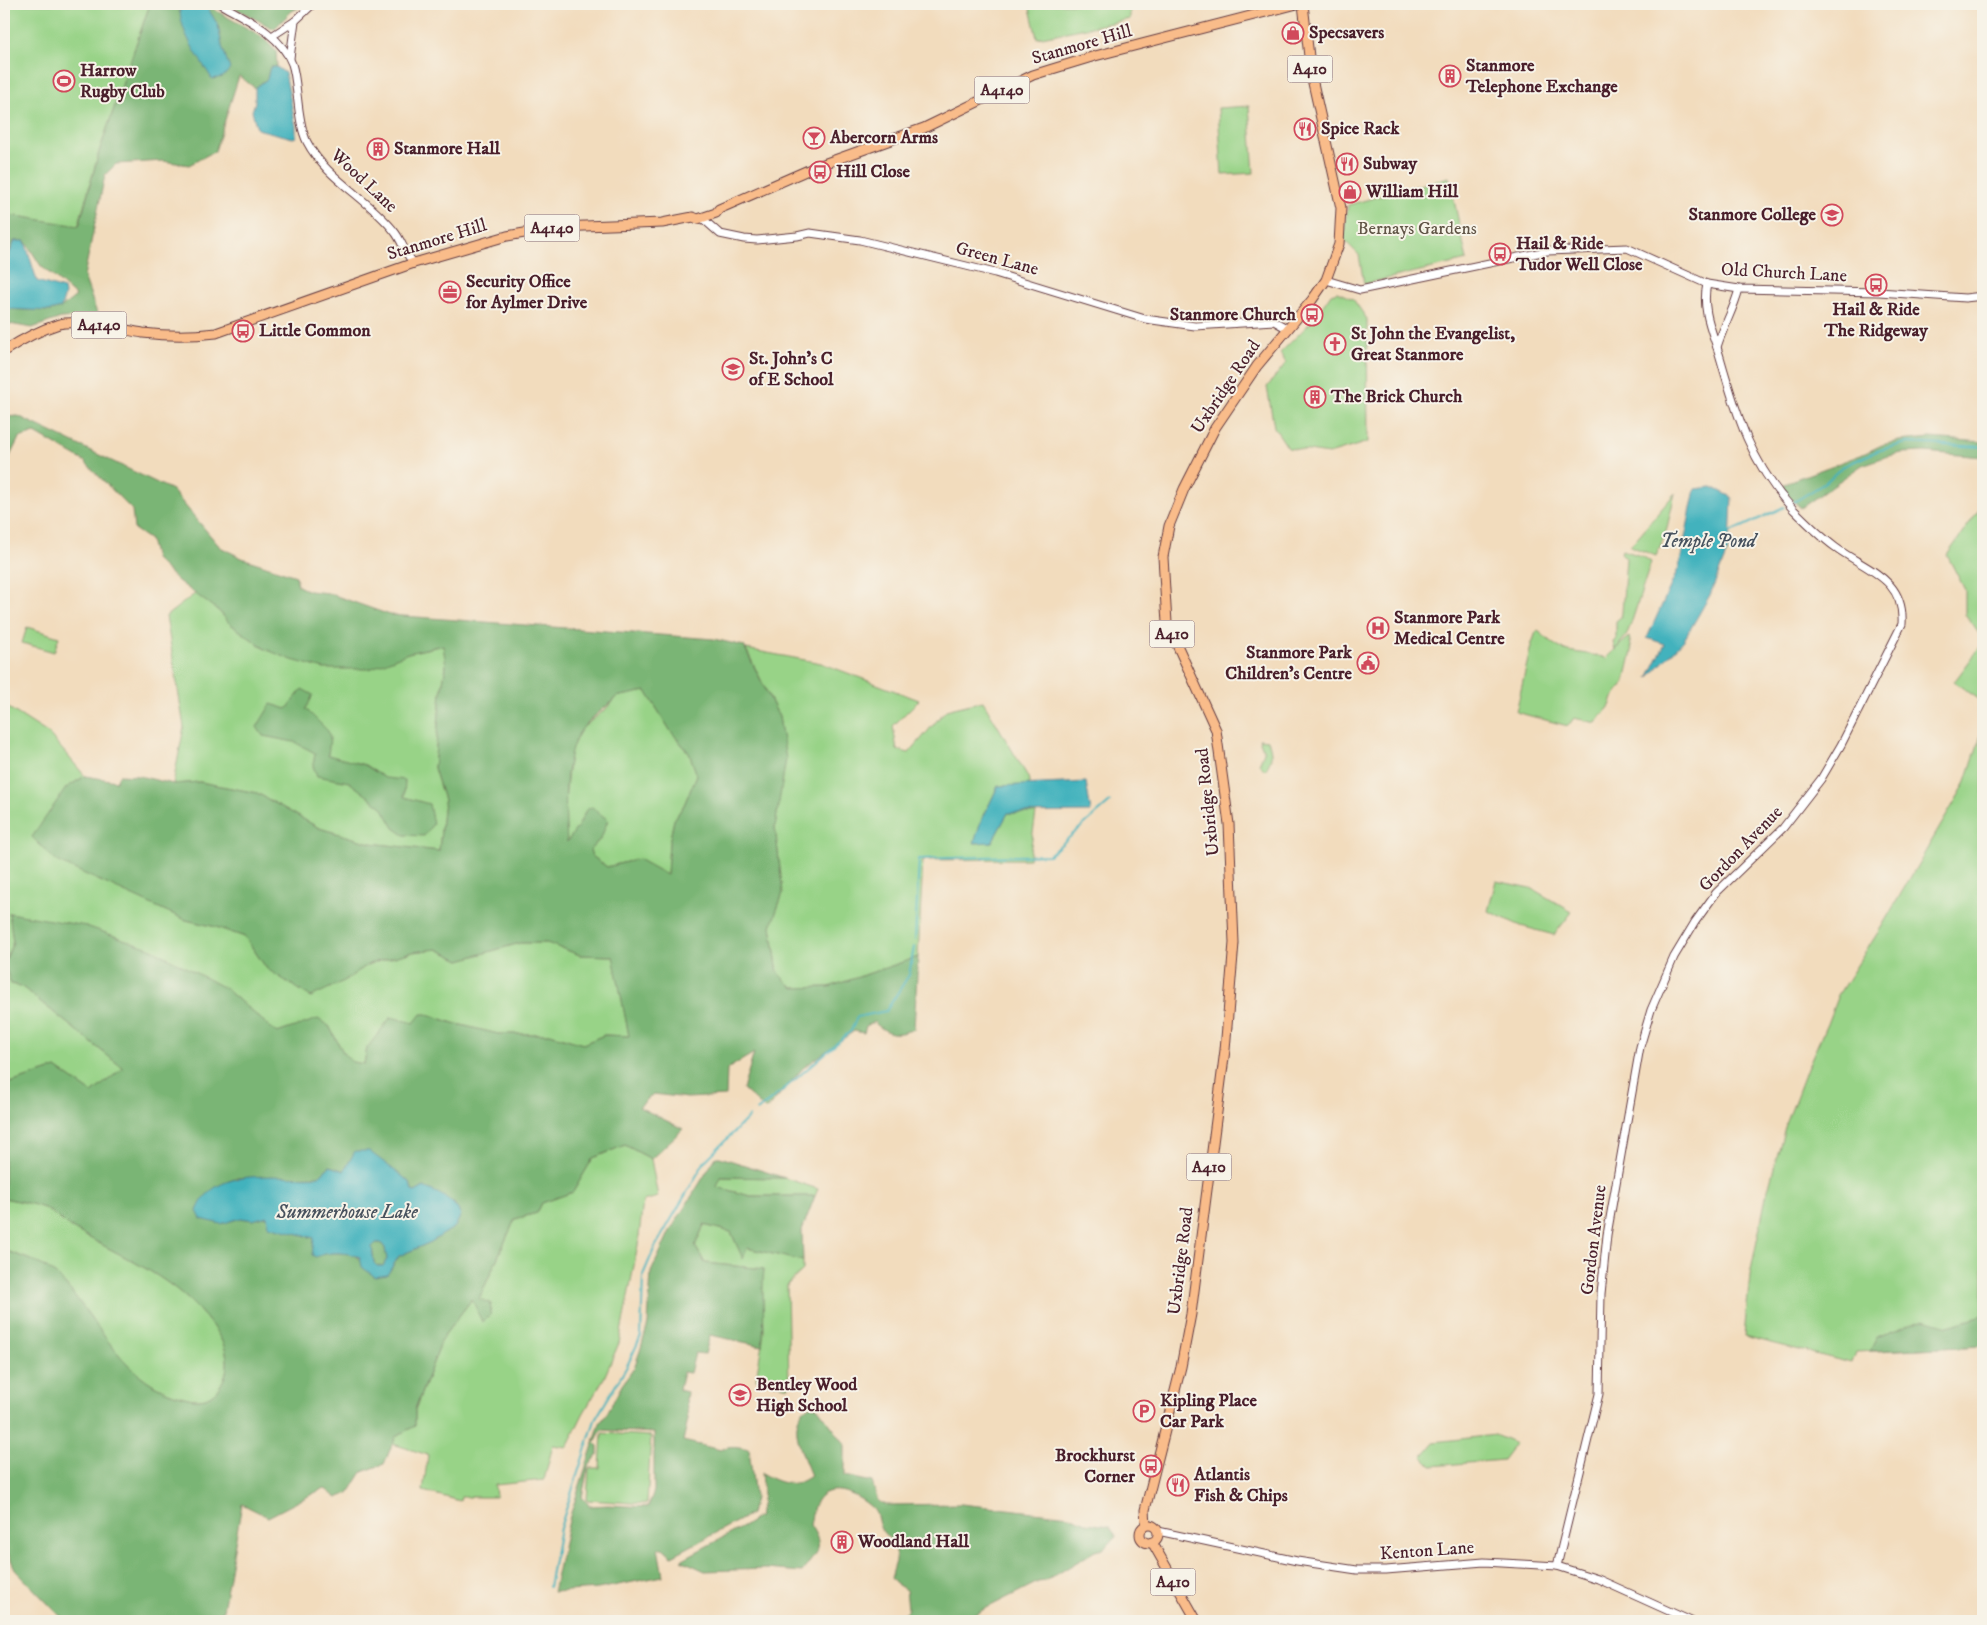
<svg xmlns="http://www.w3.org/2000/svg" width="1987" height="1625" viewBox="0 0 1987 1625" font-family="'IM FELL DW Pica',serif">
<rect width="100%" height="100%" fill="#f7f3e8"/>
<filter id="ink" filterUnits="userSpaceOnUse"><feTurbulence type="fractalNoise" baseFrequency=".02" numOctaves="2"/><feDisplacementMap in="SourceGraphic" scale="10" xChannelSelector="R" yChannelSelector="G"/><feConvolveMatrix kernelMatrix="1 2 1 2 8 2 1 2 1" color-interpolation-filters="sRGB"/></filter>
<filter id="wash" filterUnits="userSpaceOnUse"><feTurbulence type="fractalNoise" baseFrequency=".0096" numOctaves="4" result="noise"/><feDisplacementMap in="SourceGraphic" scale="20" xChannelSelector="R" yChannelSelector="G"/><feGaussianBlur stdDeviation="1.12" result="paint"/><feColorMatrix in="noise" values="0 0 0 0 0 0 0 0 0 0 0 0 0 0 0 0 0 1.4 0 .05"/><feComposite in="paint" operator="in"/></filter>
<g filter="url(#wash)">
<rect width="100%" height="100%" fill="#f2dcbd"/>
<!-- green -->
<g fill="#98d387" stroke="#717959">
<polygon points="4,4 150,4 99,152 78,227 4,214"/>
<polygon points="1029,4 1130,4 1130,19 1037,38"/>
<polygon points="1249,106 1254,173 1222,175 1218,108"/>
<polygon points="1449,177 1467,260 1364,284 1359,255 1343,239 1348,205"/>
<polygon points="1337,292 1353,299 1367,319 1368,442 1329,454 1288,448 1274,427 1267,387 1286,363 1280,353 1313,320 1331,294"/>
<polygon points="1675,493 1666,532 1656,556 1630,546"/>
<polygon points="1983,504 1983,639 1965,615 1965,590 1947,555"/>
<polygon points="1622,550 1644,557 1651,562 1631,624 1626,636 1615,650 1613,642 1616,639 1616,621 1621,617 1622,613 1626,558 1621,553"/>
<polygon points="196,593 220,612 229,623 265,649 408,653 444,645 446,666 441,693 434,768 444,800 439,851 370,843 319,828 257,793 200,782 173,784 184,727 166,616"/>
<polygon points="27,627 59,637 54,652 22,643"/>
<path d="M1538,631C1546,637 1555,647 1565,650C1574,653 1602,655 1607,659L1608,656L1629,637L1632,651L1625,681L1613,698L1610,706L1596,723L1574,718L1568,726L1516,712L1531,646L1536,632Z"/>
<polygon points="1983,643 1983,702 1954,682"/>
<polygon points="746,649 821,663 919,700 893,726 897,750 909,753 946,710 983,701 1028,777 1030,785 998,786 980,824 975,843 992,842 1008,813 1036,813 1029,859 923,860 918,957 829,987 793,988 778,973 771,926 783,893 775,827 785,758 779,717"/>
<polygon points="646,691 670,730 689,753 697,775 684,805 674,820 669,843 667,876 638,859 607,867 592,856 590,850 601,838 586,810 579,825 567,843 564,809 570,751 581,729 606,709 616,697"/>
<polygon points="4,705 49,734 85,776 66,788 112,886 186,920 216,927 245,937 267,969 344,981 369,964 412,952 437,949 460,960 520,943 547,943 580,955 614,956 629,1036 604,1035 583,1044 550,1034 498,1034 453,1023 427,1014 414,1023 373,1042 367,1048 364,1064 352,1062 344,1054 329,1026 318,1020 277,1033 226,989 10,913 13,942 4,964 11,984 21,986 123,1068 92,1093 56,1068 4,1085"/>
<polygon points="1983,729 1983,1346 1855,1352 1851,1363 1744,1336 1750,1275 1766,1197 1785,1127 1808,1066 1827,1024 1838,995 1882,926 1965,784"/>
<path d="M1259,739L1268,740C1272,752 1273,760 1265,770L1259,764L1264,752Z"/>
<polygon points="1496,881 1531,888 1572,912 1554,935 1521,926 1488,911"/>
<polygon points="625,1145 651,1159 658,1197 643,1201 638,1245 619,1343 604,1378 583,1414 567,1447 553,1445 544,1480 495,1485 496,1497 461,1497 460,1501 423,1491 428,1455 393,1444 396,1436 415,1426 415,1410 443,1337 472,1299 479,1299 515,1219 537,1213 542,1203 573,1192 593,1158"/>
<polygon points="720,1177 785,1178 818,1189 815,1196 750,1196 716,1187"/>
<path d="M4,1198C17,1201 32,1203 44,1208C54,1212 62,1223 72,1228C124,1259 176,1276 213,1327C227,1345 233,1366 220,1386C212,1398 202,1401 188,1398C124,1386 102,1325 63,1282C48,1264 25,1258 4,1250Z"/>
<polygon points="704,1225 731,1232 743,1258 747,1248 803,1261 803,1270 787,1285 789,1387 756,1379 764,1331 762,1283 764,1269 705,1263 695,1246"/>
<polygon points="602,1433 651,1436 647,1504 587,1500 589,1468 600,1468"/>
<polygon points="1495,1435 1515,1444 1503,1460 1432,1466 1422,1456 1434,1442"/>
</g>
<!-- forest -->
<g fill="#7ab574" stroke="#626a50" fill-rule="evenodd">
<polygon points="150,4 180,4 179,12 222,46 218,25 206,5 261,36 276,51 277,67 270,67 267,79 255,88 239,76 215,151 189,165 163,161 116,164 105,175 84,276 99,319 90,317 61,318 32,328 4,323 4,309 50,311 61,308 76,296 41,266 25,241 14,241 4,265 4,214 79,226 99,152"/>
<polygon points="228,4 306,4 292,11 274,29"/>
<path d="M18,416L172,490L220,547L242,558L296,576L298,586L309,591L328,593L390,615L714,639L744,646L779,717L786,759L775,827L783,893L771,926L778,973L793,988L829,987L918,957L914,1029C896,1036 888,1035 874,1022L866,1026L864,1033L854,1031L803,1068L766,1110L743,1089L754,1053L727,1069L726,1096L687,1098L653,1094L639,1107L683,1129L651,1159L625,1145L593,1158L573,1192L542,1203L537,1213L515,1219L479,1299L491,1303L490,1316L482,1322L472,1299L443,1337L415,1409V1426L396,1436L384,1464L362,1472L349,1493L337,1498L324,1488L268,1517L242,1504L221,1621H65L16,1571L4,1545V1250C25,1258 48,1264 63,1282C102,1325 124,1385 188,1398C202,1401 212,1398 220,1386C233,1366 227,1345 213,1327C176,1276 124,1259 72,1228C62,1223 54,1212 44,1208C32,1203 17,1201 4,1198V1085L56,1068L92,1093L123,1068L21,986L11,984L4,964L13,942L9,913L86,926L152,949L226,989L277,1033L318,1019L329,1026L344,1054L352,1062L364,1064L367,1048L391,1017L414,1023L421,1014H427L453,1023L498,1034H550L583,1044L604,1035L629,1036L613,956L580,955L547,943H520L460,960L437,949L412,952L369,964L344,981L311,997L267,969L245,937L216,927L186,920L56,861L32,837L66,788L85,776L116,781L119,775L139,776L173,784L200,782L257,793L319,828L370,843L439,851L444,800L434,768L441,693L446,666L443,645L408,653L370,669H324L292,660L265,649L229,623L220,612L178,581L155,559L150,540L134,529L132,510L84,461L35,433L19,438L8,460L4,455V417ZM646,691L670,730L689,753L697,775L684,805L674,820L669,843L667,875L638,859L607,867L592,856L590,850L601,838L608,820L592,807L586,810L579,825L567,842C565,813 562,752 582,729C591,717 605,709 616,697ZM330,1166L344,1171L392,1170L410,1182L412,1191L415,1192L424,1187L455,1204L431,1242L399,1256L389,1272L375,1277C355,1251 357,1253 325,1253L315,1243L314,1238L269,1226L267,1216L253,1220L241,1218L216,1187L237,1178L319,1176Z"/>
<polygon points="1930,438 1983,442 1983,457 1924,452 1902,453 1885,457 1862,465 1801,508 1788,496 1782,487 1790,481 1861,455 1882,445 1899,441"/>
<polygon points="302,689 313,695 306,709 328,731 330,738 328,755 365,765 385,778 405,780 404,797 429,804 433,824 424,836 404,835 394,828 382,807 349,782 317,776 313,766 315,753 294,742 263,736 257,727 271,704 287,709"/>
<path d="M716,1157H720L785,1178L721,1177L717,1187L750,1196H815L802,1230L803,1261L747,1248L743,1259L731,1232L704,1225L695,1246L705,1263L764,1269C761,1295 766,1320 762,1346L710,1335L705,1354L695,1353L690,1373L683,1372L679,1390L687,1392L686,1400L688,1419L683,1441L721,1450C730,1444 739,1447 749,1449L755,1498L751,1514L672,1556L663,1548H658L663,1576L598,1589L553,1592L570,1516L600,1423L606,1415L622,1385L634,1368L640,1351L648,1324L651,1272L670,1231ZM601,1430L654,1433V1491L648,1507L608,1505L590,1506L582,1497L588,1467L598,1455V1446L595,1443Z"/>
<polygon points="376,1243 381,1243 385,1248 387,1259 383,1266 377,1266 374,1263 372,1247"/>
<polygon points="1983,1316 1983,1346 1870,1351 1877,1337 1924,1319 1948,1326"/>
<path d="M810,1406L817,1407L845,1444V1476L872,1482L878,1501L886,1505L961,1504L1070,1516L1086,1523L1109,1526L1117,1537L1103,1549L1095,1551L1046,1581L1038,1582L961,1621H898L908,1609L906,1590L895,1583L891,1578L896,1561V1546C892,1540 887,1537 883,1532C877,1525 879,1517 874,1510C861,1496 829,1479 816,1502C812,1509 812,1517 810,1525C826,1549 817,1551 802,1572L766,1569L705,1571L681,1560L746,1525L759,1516L763,1494L761,1473C779,1483 793,1489 811,1476C803,1455 784,1419 810,1406Z"/>
</g>
<!-- water -->
<g fill="#43b2bd" stroke="#466874" fill-rule="evenodd">
<path d="M180,4L206,5L218,25L222,46L230,69L223,77L212,79C199,57 178,31 180,4Z"/>
<polygon points="270,67 277,67 285,73 296,126 296,137 293,138 257,129 252,111 255,102 255,88 267,79"/>
<polygon points="15,241 25,241 37,281 64,289 65,294 61,308 50,311 4,309 4,265"/>
<polygon points="1712,487 1732,497 1730,545 1710,595 1684,640 1648,678 1665,644 1647,638 1679,567 1695,489"/>
<polygon points="1086,782 1091,812 1008,813 992,842 974,843 980,824 998,786"/>
<path d="M355,1151H369L410,1182L412,1191L415,1192L424,1187C441,1195 452,1197 461,1215L455,1227L431,1242L399,1256L387,1275L375,1277L362,1267L360,1257C346,1252 329,1251 316,1257L312,1255L314,1238L269,1226L267,1216L253,1220L241,1218L221,1224L201,1219L197,1211C215,1163 279,1180 319,1176L330,1166L344,1171ZM376,1243H381L385,1248L387,1259L383,1266H377L374,1263L372,1247Z"/>
</g>
<g fill="none" stroke-linecap="round" stroke-linejoin="round">
<!-- stream -->
<g stroke="#43b2bd" stroke-width="2">
<polyline points="1794,502 1825,483 1842,467 1877,451 1906,443 1983,447"/>
<polyline points="1731,532 1784,507"/>
<polyline points="915,940 919,859 1049,855 1110,802"/>
<polyline points="757,1111 783,1090 851,1031 857,1017 886,1011 909,975 914,947"/>
<polyline points="549,1587 560,1528 595,1420 626,1368 641,1336 643,1275 654,1249 705,1161 749,1117"/>
</g>
</g>
</g>
<g filter="url(#ink)">
<g fill="none" stroke-linecap="round" stroke-linejoin="round">
<!-- minor casing -->
<g stroke="#633b41" stroke-width="9">
<g id="minor">
<path d="M220,4C246,19 281,34 292,64C295,73 296,84 297,94C299,109 300,128 307,142C326,179 368,198 394,231C402,240 405,255 414,263"/>
<polyline points="272,36 295,21 313,4"/>
<polyline points="290,58 295,21"/>
<polyline points="702,218 720,234 744,239 757,240 797,236 810,233 860,240 995,273 1145,319 1195,326 1274,321 1288,329"/>
<polyline points="1326,280 1360,290 1547,251 1627,248 1707,284 1739,289 1879,292 1965,298 1983,296"/>
<path d="M1717,347C1723,327 1734,309 1739,289"/>
<polyline points="1158,1531 1297,1561 1357,1570 1386,1570 1484,1562 1557,1566 1598,1579 1691,1621"/>
<path d="M1557,1566L1599,1394L1601,1294L1607,1235L1640,1047L1651,1010L1674,957L1695,922L1716,893L1783,828L1821,779L1841,745L1902,624C1905,578 1866,570 1835,547C1820,536 1806,522 1793,509C1751,465 1736,413 1720,357C1713,333 1701,310 1707,284"/>
</g>
</g>
<!-- major casing -->
<g stroke="#633b41" stroke-width="11">
<g id="major">
<path d="M4,351C21,340 40,330 59,324C78,319 123,330 143,333C167,336 192,336 216,333L414,263L507,236L559,227L662,223L693,217L698,219L716,213L719,209L815,167L924,128L1033,75L1049,70L1095,56L1297,4"/>
<polyline points="1146,1524 1145,1510 1181,1367 1191,1314 1225,1050 1234,943 1229,824 1216,730 1167,623 1163,557 1169,526 1184,489 1215,428 1257,366 1312,300 1326,280 1339,244 1341,208 1311,74 1303,4"/>
<circle cx="1149" cy="1534" r="9"/>
<polyline points="1152,1542 1197,1621"/>
</g>
</g>
<!-- minor -->
<use href="#minor" stroke="#fff" stroke-width="7"/>
<!-- major -->
<use href="#major" stroke="#f9bc8a" stroke-width="9"/>
</g>
</g>
<!-- icons -->
<defs>
<g id="shop-ring" transform="scale(1.125)"><circle r="9.5" fill="#f7f3e8" stroke="#d1495b" stroke-width="1.5"/><path d="M-5-2.5h2.3a2.7 3.5 0 0 1 5.4 0H5L5.5 6h-11ZM-1.5-2.5h3a1.5 2.3 0 0 0-3 0Z" fill="#d1495b"/></g>
<g id="building-ring" transform="scale(1.125)"><circle r="9.5" fill="#f7f3e8" stroke="#d1495b" stroke-width="1.5"/><path d="M-4-6H4V6H1V3H-1V6H-4ZM-2.5-4.3h1.7v1.8h-1.7ZM.8-4.3h1.7v1.8H.8ZM-2.5-1h1.7V.8h-1.7ZM.8-1h1.7V.8H.8Z" fill="#d1495b"/></g>
<g id="stadium-ring" transform="scale(1.125)"><circle r="9.5" fill="#f7f3e8" stroke="#d1495b" stroke-width="1.5"/><path d="M0-5a6.5 5 0 1 0 0 10a6.5 5 0 1 0 0-10ZM-3.5-1.8h7v3.6h-7Z" fill="#d1495b"/></g>
<g id="restaurant-ring" transform="scale(1.125)"><circle r="9.5" fill="#f7f3e8" stroke="#d1495b" stroke-width="1.5"/><path d="M-5-6h1v4h1v-4h1v4h1v-4h1v5L-1.5 .5V6h-2V.5L-5-1ZM5-6V6H3V1.5H1.5Q1.5-4 5-6Z" fill="#d1495b"/></g>
<g id="bar-ring" transform="scale(1.125)"><circle r="9.5" fill="#f7f3e8" stroke="#d1495b" stroke-width="1.5"/><path d="M-6-5H6L.8 .8V4.5H3.5V6h-7V4.5H-.8V.8Z" fill="#d1495b"/></g>
<g id="bus-ring" transform="scale(1.125)"><circle r="9.5" fill="#f7f3e8" stroke="#d1495b" stroke-width="1.5"/><path d="M-5-6H5V4H4V6H2V4H-2V6H-4V4H-5ZM-3.5-4V0h7V-4ZM-3.5 1.2v1.5H-2V1.2ZM2 1.2v1.5H3.5V1.2Z" fill="#d1495b"/></g>
<g id="university-ring" transform="scale(1.125)"><circle r="9.5" fill="#f7f3e8" stroke="#d1495b" stroke-width="1.5"/><path d="M0-5L7-2L0 1L-7-2ZM-4 1L0 2.5L4 1V4Q0 6-4 4Z" fill="#d1495b"/></g>
<g id="office-ring" transform="scale(1.125)"><circle r="9.5" fill="#f7f3e8" stroke="#d1495b" stroke-width="1.5"/><path d="M-6-3h4V-5.5h4V-3h4V5H-6ZM-1-4.5V-3h2v-1.5ZM-6 0V1H6V0Z" fill="#d1495b"/></g>
<g id="church-ring" transform="scale(1.125)"><circle r="9.5" fill="#f7f3e8" stroke="#d1495b" stroke-width="1.5"/><path d="M-1.2-6h2.4v3.5h3.3v2.4h-3.3V6h-2.4V-.1h-3.3v-2.4h3.3Z" fill="#d1495b"/></g>
<g id="school-ring" transform="scale(1.125)"><circle r="9.5" fill="#f7f3e8" stroke="#d1495b" stroke-width="1.5"/><path d="M0-5L7-2L0 1L-7-2ZM-4 1L0 2.5L4 1V4Q0 6-4 4Z" fill="#d1495b"/></g>
<g id="hospital-ring" transform="scale(1.125)"><circle r="9.5" fill="#f7f3e8" stroke="#d1495b" stroke-width="1.5"/><path d="M-5-5h3v3.5h4V-5h3V5h-3V1.5h-4V5h-3Z" fill="#d1495b"/></g>
<g id="civic-ring" transform="scale(1.125)"><circle r="9.5" fill="#f7f3e8" stroke="#d1495b" stroke-width="1.5"/><path d="M-.6-6.5H3V-4.5H.6V-3L4-1V1h2V6H-6V1h2V-1L-.6-3ZM-1.2 2.5V6h2.4V2.5Z" fill="#d1495b"/></g>
<g id="parking-ring" transform="scale(1.125)"><circle r="9.5" fill="#f7f3e8" stroke="#d1495b" stroke-width="1.5"/><path d="M-3.5-5.5H1a3.5 3.5 0 0 1 0 7H-1V5.5H-3.5ZM-1-3.4V-.6H.8a1.4 1.4 0 0 0 0-2.8Z" fill="#d1495b"/></g>
</defs>
<g fill-rule="evenodd">
<use href="#shop-ring" x="1293" y="33"/>
<use href="#building-ring" x="1450" y="76"/>
<use href="#stadium-ring" x="64" y="81"/>
<use href="#restaurant-ring" x="1305" y="129"/>
<use href="#bar-ring" x="814" y="138"/>
<use href="#building-ring" x="378" y="149"/>
<use href="#restaurant-ring" x="1347" y="164"/>
<use href="#bus-ring" x="820" y="172"/>
<use href="#shop-ring" x="1350" y="192"/>
<use href="#university-ring" x="1832" y="215"/>
<use href="#bus-ring" x="1500" y="254"/>
<use href="#bus-ring" x="1876" y="285"/>
<use href="#office-ring" x="450" y="292"/>
<use href="#bus-ring" x="1312" y="315"/>
<use href="#bus-ring" x="243" y="331"/>
<use href="#church-ring" x="1335" y="344"/>
<use href="#school-ring" x="733" y="369"/>
<use href="#building-ring" x="1315" y="397"/>
<use href="#hospital-ring" x="1378" y="628"/>
<use href="#civic-ring" x="1368" y="663"/>
<use href="#school-ring" x="740" y="1395"/>
<use href="#parking-ring" x="1144" y="1411"/>
<use href="#bus-ring" x="1151" y="1466"/>
<use href="#restaurant-ring" x="1178" y="1485"/>
<use href="#building-ring" x="842" y="1542"/>
</g>
<g text-anchor="middle" dominant-baseline="central" stroke-width="4" stroke-linejoin="round" paint-order="stroke">
<!-- shield labels -->
<g fill="#f7f3e8" stroke="#7e5f64" stroke-width="1">
<rect x="1287.5" y="55.5" width="45" height="27" rx="4"/>
<rect x="974.5" y="76.5" width="55" height="27" rx="4"/>
<rect x="524.5" y="214.5" width="55" height="27" rx="4"/>
<rect x="71.5" y="311.5" width="55" height="27" rx="4"/>
<rect x="1149.5" y="620.5" width="45" height="27" rx="4"/>
<rect x="1186.5" y="1153.5" width="45" height="27" rx="4"/>
<rect x="1150.5" y="1568.5" width="45" height="27" rx="4"/>
</g>
<g font-size="16" font-weight="bold" fill="#4a1f2b">
<text x="1310" y="69">A410</text>
<text x="1002" y="90">A4140</text>
<text x="552" y="228">A4140</text>
<text x="99" y="325">A4140</text>
<text x="1172" y="634">A410</text>
<text x="1209" y="1167">A410</text>
<text x="1173" y="1582">A410</text>
</g>
<!-- poi labels -->
<g font-size="18" font-weight="bold" fill="#4a1f2b" stroke="#f7f3e8" text-anchor="start">
<text x="1309" y="33">Specsavers</text>
<text x="1466" y="66">Stanmore<tspan x="1466" dy="21">Telephone Exchange</tspan></text>
<text x="80" y="71">Harrow<tspan x="80" dy="21">Rugby Club</tspan></text>
<text x="1321" y="129">Spice Rack</text>
<text x="830" y="138">Abercorn Arms</text>
<text x="394" y="149">Stanmore Hall</text>
<text x="1363" y="164">Subway</text>
<text x="836" y="172">Hill Close</text>
<text x="1366" y="192">William Hill</text>
<text x="1816" y="215" text-anchor="end">Stanmore College</text>
<text x="1516" y="244">Hail &amp; Ride<tspan x="1516" dy="21">Tudor Well Close</tspan></text>
<text x="466" y="282">Security Office<tspan x="466" dy="21">for Aylmer Drive</tspan></text>
<text x="1876" y="310" text-anchor="middle">Hail &amp; Ride<tspan x="1876" dy="21">The Ridgeway</tspan></text>
<text x="1296" y="315" text-anchor="end">Stanmore Church</text>
<text x="259" y="331">Little Common</text>
<text x="1351" y="334">St John the Evangelist,<tspan x="1351" dy="21">Great Stanmore</tspan></text>
<text x="749" y="359">St. John's C<tspan x="749" dy="21">of E School</tspan></text>
<text x="1331" y="397">The Brick Church</text>
<text x="1394" y="618">Stanmore Park<tspan x="1394" dy="21">Medical Centre</tspan></text>
<text x="1352" y="653" text-anchor="end">Stanmore Park<tspan x="1352" dy="21">Children's Centre</tspan></text>
<text x="756" y="1385">Bentley Wood<tspan x="756" dy="21">High School</tspan></text>
<text x="1160" y="1401">Kipling Place<tspan x="1160" dy="21">Car Park</tspan></text>
<text x="1135" y="1456" text-anchor="end">Brockhurst<tspan x="1135" dy="21">Corner</tspan></text>
<text x="1194" y="1475">Atlantis<tspan x="1194" dy="21">Fish &amp; Chips</tspan></text>
<text x="858" y="1542">Woodland Hall</text>
</g>
<!-- street labels -->
<g font-size="18" fill="#4a1f2b" stroke="#f7f3e8">
<text transform="translate(1082 45) rotate(-16)">Stanmore Hill</text>
<text transform="translate(364 181) rotate(43)">Wood Lane</text>
<text transform="translate(437 240) rotate(-17)">Stanmore Hill</text>
<text transform="translate(997 259) rotate(15)">Green Lane</text>
<text transform="translate(1784 273) rotate(3)">Old Church Lane</text>
<text transform="translate(1226 387) rotate(-56)">Uxbridge Road</text>
<text transform="translate(1208 802) rotate(-96)">Uxbridge Road</text>
<text transform="translate(1741 849) rotate(-46)">Gordon Avenue</text>
<text transform="translate(1594 1240) rotate(-83)">Gordon Avenue</text>
<text transform="translate(1181 1261) rotate(-83)">Uxbridge Road</text>
<text transform="translate(1427 1551) rotate(-4)">Kenton Lane</text>
</g>
<!-- park labels -->
<g font-size="18" fill="#615547" stroke="#f7f3e8">
<text x="1417" y="229">Bernays Gardens</text>
</g>
<!-- water labels -->
<g font-size="19" font-style="italic" fill="#48525e" stroke="#f7f3e8">
<text x="1708" y="541">Temple Pond</text>
<text x="347" y="1212">Summerhouse Lake</text>
</g>
</g>
<!-- margin -->
<rect width="1987" height="1625" fill="none" stroke="#f7f3e8" stroke-width="20"/>
</svg>
